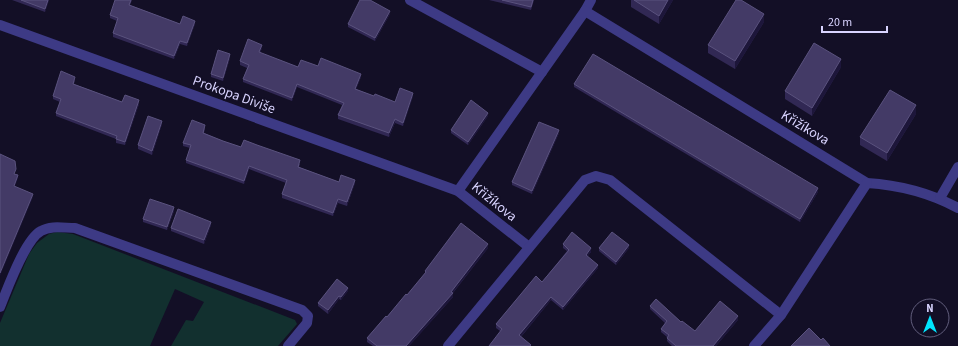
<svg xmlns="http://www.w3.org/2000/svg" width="958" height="346" viewBox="0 0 958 346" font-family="'Source Sans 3',sans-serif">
<rect width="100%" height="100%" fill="#130f26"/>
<!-- green -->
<polygon fill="#12302f" points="57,232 73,234 295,320 297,324 278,346 171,346 186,320 193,321 204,302 175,289 150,346 0,346 0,323 29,254 37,243 49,234"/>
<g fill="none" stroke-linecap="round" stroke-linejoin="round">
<!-- minor -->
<g stroke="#3d3a85" stroke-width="10">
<polyline points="410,0 542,72"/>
<polyline points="585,11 591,0"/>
<polyline points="0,25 458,191 529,247"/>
<path d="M458,191L585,11L867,183C899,185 930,193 958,208"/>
<polyline points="940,198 958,167"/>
<path d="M0,307C7,290 25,239 41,231C51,225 64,228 75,228L302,310L308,316L307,323L288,346"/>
<polyline points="448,346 585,180 596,176 610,180 781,315"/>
<polyline points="754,346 781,315 867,183"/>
</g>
</g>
<!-- wall -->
<g fill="#312854">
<polygon points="12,0 49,0 45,12"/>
<polygon points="132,0 130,5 180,24 195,24 187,46 180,44 174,59 113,37 113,33 117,21 110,18 110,15"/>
<polygon points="489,0 534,0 531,10"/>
<polygon points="631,0 673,0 659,24 631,7"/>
<polygon points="390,14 375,41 348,27 348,24"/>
<polygon points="764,22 735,69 708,53 708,45"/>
<polygon points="262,48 260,53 298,67 318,66 361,77 356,89 374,96 395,102 413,96 403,126 395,123 389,137 338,119 338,115 342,105 297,87 292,101 243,82 243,79 247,68 240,65 240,61"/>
<polygon points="230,58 223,81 211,77 211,74"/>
<polygon points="841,67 812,116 785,99 785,91"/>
<polygon points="75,80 74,84 122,102 139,104 125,145 116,143 116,139 56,116 56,113 60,102 53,99 53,96"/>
<polygon points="574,84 818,192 800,222 574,87"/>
<polygon points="916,114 887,161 860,145 860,137"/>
<polygon points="488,116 468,145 451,133 451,130"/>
<polygon points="162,124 152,155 138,149 138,145"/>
<polygon points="205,128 204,133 223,141 241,147 300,164 299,167 339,182 355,183 347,206 338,203 333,216 282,198 282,194 286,183 249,169 244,184 186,163 186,160 190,148 183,146 183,143"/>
<polygon points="559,133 532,194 512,185 512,182"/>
<polygon points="174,211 167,230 143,222 143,219"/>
<polygon points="211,225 204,244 171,231 171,228"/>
<polygon points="563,244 591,252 587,257 598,268 563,310 551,300 521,337 531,346 500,331 496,328 496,324 542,282 567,251 563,248"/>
<polygon points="488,248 453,293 453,297 409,346 373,346 367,342 367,338 407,295 425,274 425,271"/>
<polygon points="599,248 629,248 616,265 599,251"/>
<polygon points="348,291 341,300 339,299 328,314 318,306 318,303"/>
<polygon points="650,306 681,322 695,331 738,320 716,346 672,346 667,341 667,337 661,332 661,329 665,323 650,309"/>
</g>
<!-- shaded-wall -->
<g fill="#1d163a">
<polygon points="48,0 49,0 45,12 45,9"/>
<polygon points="668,0 673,0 659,24 659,16"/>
<polygon points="390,11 390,14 375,41 375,38"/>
<polygon points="764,14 764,22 735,69 735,61"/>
<polygon points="195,21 195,24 187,46 187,43"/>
<polygon points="180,41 180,44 174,59 174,56"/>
<polygon points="262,45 262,48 259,55 259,52"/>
<polygon points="230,54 230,58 223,81 223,78"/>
<polygon points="841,59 841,67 812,116 812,108"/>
<polygon points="361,74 361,77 355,92 355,89"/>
<polygon points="297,84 297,87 292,101 292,98"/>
<polygon points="413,93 413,96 403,126 403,123"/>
<polygon points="139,100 139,104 125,145 125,142"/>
<polygon points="916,105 916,114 887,161 887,153"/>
<polygon points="488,113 488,116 468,145 468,142"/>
<polygon points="395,119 395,123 389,137 389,133"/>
<polygon points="162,121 162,124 152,155 152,151"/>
<polygon points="559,130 559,133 532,194 532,191"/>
<polygon points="249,166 249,169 244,184 244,181"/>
<polygon points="18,175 18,178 14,189 14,186"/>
<polygon points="355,180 355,183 347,206 347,202"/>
<polygon points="818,188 818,192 800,222 800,219"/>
<polygon points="33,194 33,197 0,276 0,273"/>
<polygon points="338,199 338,203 333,216 333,213"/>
<polygon points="174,207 174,211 167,230 167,227"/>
<polygon points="211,222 211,225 204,244 204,240"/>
<polygon points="488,244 488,248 451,295 453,293 453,297 409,346 406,346 451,292"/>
<polygon points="629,245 629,248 616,265 616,262"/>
<polygon points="591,248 591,252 586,259 586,255"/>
<polygon points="598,265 598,268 563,310 563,307"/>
<polygon points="348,288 348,291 341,300 341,297"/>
<polygon points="339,296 339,299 328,314 328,310"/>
<polygon points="551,297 551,300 519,339 519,335"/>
<polygon points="738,316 738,320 716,346 713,346"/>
</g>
<!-- building -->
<g fill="#433a66" stroke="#5a527e">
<polygon points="21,0 48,0 45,9"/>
<polygon points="115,0 131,0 129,5 180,24 183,16 195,21 187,43 180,41 174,56 113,33 118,18 110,15"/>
<polygon points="360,0 370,0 390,11 375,38 348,24"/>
<polygon points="502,0 533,0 531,7"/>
<polygon points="634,0 668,0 659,16"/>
<polygon points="736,0 741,0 764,14 735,61 708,45"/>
<polygon points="248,39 262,45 259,52 298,67 301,60 318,66 321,58 361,74 355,89 374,96 375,94 395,102 400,88 413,93 403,123 395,119 389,133 338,115 344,103 297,84 292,98 243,79 249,65 240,61"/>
<polygon points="814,43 841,59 812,108 785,91"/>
<polygon points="218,50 230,54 223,78 211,74"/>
<polygon points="593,54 818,188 800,219 574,84"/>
<polygon points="61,71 75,77 73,84 122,102 125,95 139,100 125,142 116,139 117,136 56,113 61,99 53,96"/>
<polygon points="890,90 916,105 887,153 860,137"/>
<polygon points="471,100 488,113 468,142 451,130"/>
<polygon points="148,116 162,121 152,151 138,145"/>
<polygon points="192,120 205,125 203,133 223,141 241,147 244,140 257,145 300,160 298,167 339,182 341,175 355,180 347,202 338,199 333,213 282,194 287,180 249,166 244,181 186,160 191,145 183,143"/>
<polygon points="539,122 559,130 532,191 512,182"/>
<polygon points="0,154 15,161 16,169 14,174 18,175 14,186 33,194 0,273"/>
<polygon points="150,199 174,207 167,227 143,219"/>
<polygon points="178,209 211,222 204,240 171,228"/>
<polygon points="461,223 488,244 451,292 453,293 406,346 377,346 367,338 386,316 387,317 406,294 407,295 426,272 425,271"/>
<polygon points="572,232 591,248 586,255 598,265 563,307 551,297 519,335 531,345 530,346 489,346 502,329 496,324 536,276 542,282 569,250 563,244"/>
<polygon points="612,232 629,245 616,262 599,248"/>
<polygon points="337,279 348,288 341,297 339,296 328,310 318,303"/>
<polygon points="656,299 681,322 682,321 695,331 720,301 738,316 713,346 676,346 667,338 669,335 661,329 667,321 650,306"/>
<polygon points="809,328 821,340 823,338 830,346 791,346"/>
</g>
<g text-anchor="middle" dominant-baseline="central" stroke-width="4" stroke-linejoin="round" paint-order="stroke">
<!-- street labels -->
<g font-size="14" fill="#d9d4ff" stroke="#130f26">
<text transform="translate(234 95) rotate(20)">Prokopa Diviše</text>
<text transform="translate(805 128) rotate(31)">Křižíkova</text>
<text transform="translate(494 202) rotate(39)">Křižíkova</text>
</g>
</g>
<!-- north arrow -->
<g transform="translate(930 318)"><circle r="19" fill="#130f26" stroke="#625e7d"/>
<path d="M0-3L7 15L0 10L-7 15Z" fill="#00e5ff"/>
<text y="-6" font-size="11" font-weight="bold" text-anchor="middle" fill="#d9d4ff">N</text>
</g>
<!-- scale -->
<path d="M822 26v6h65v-6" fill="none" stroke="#d9d4ff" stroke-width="2"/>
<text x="828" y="26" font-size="12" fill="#d9d4ff" stroke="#130f26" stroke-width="3" paint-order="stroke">20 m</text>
</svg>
